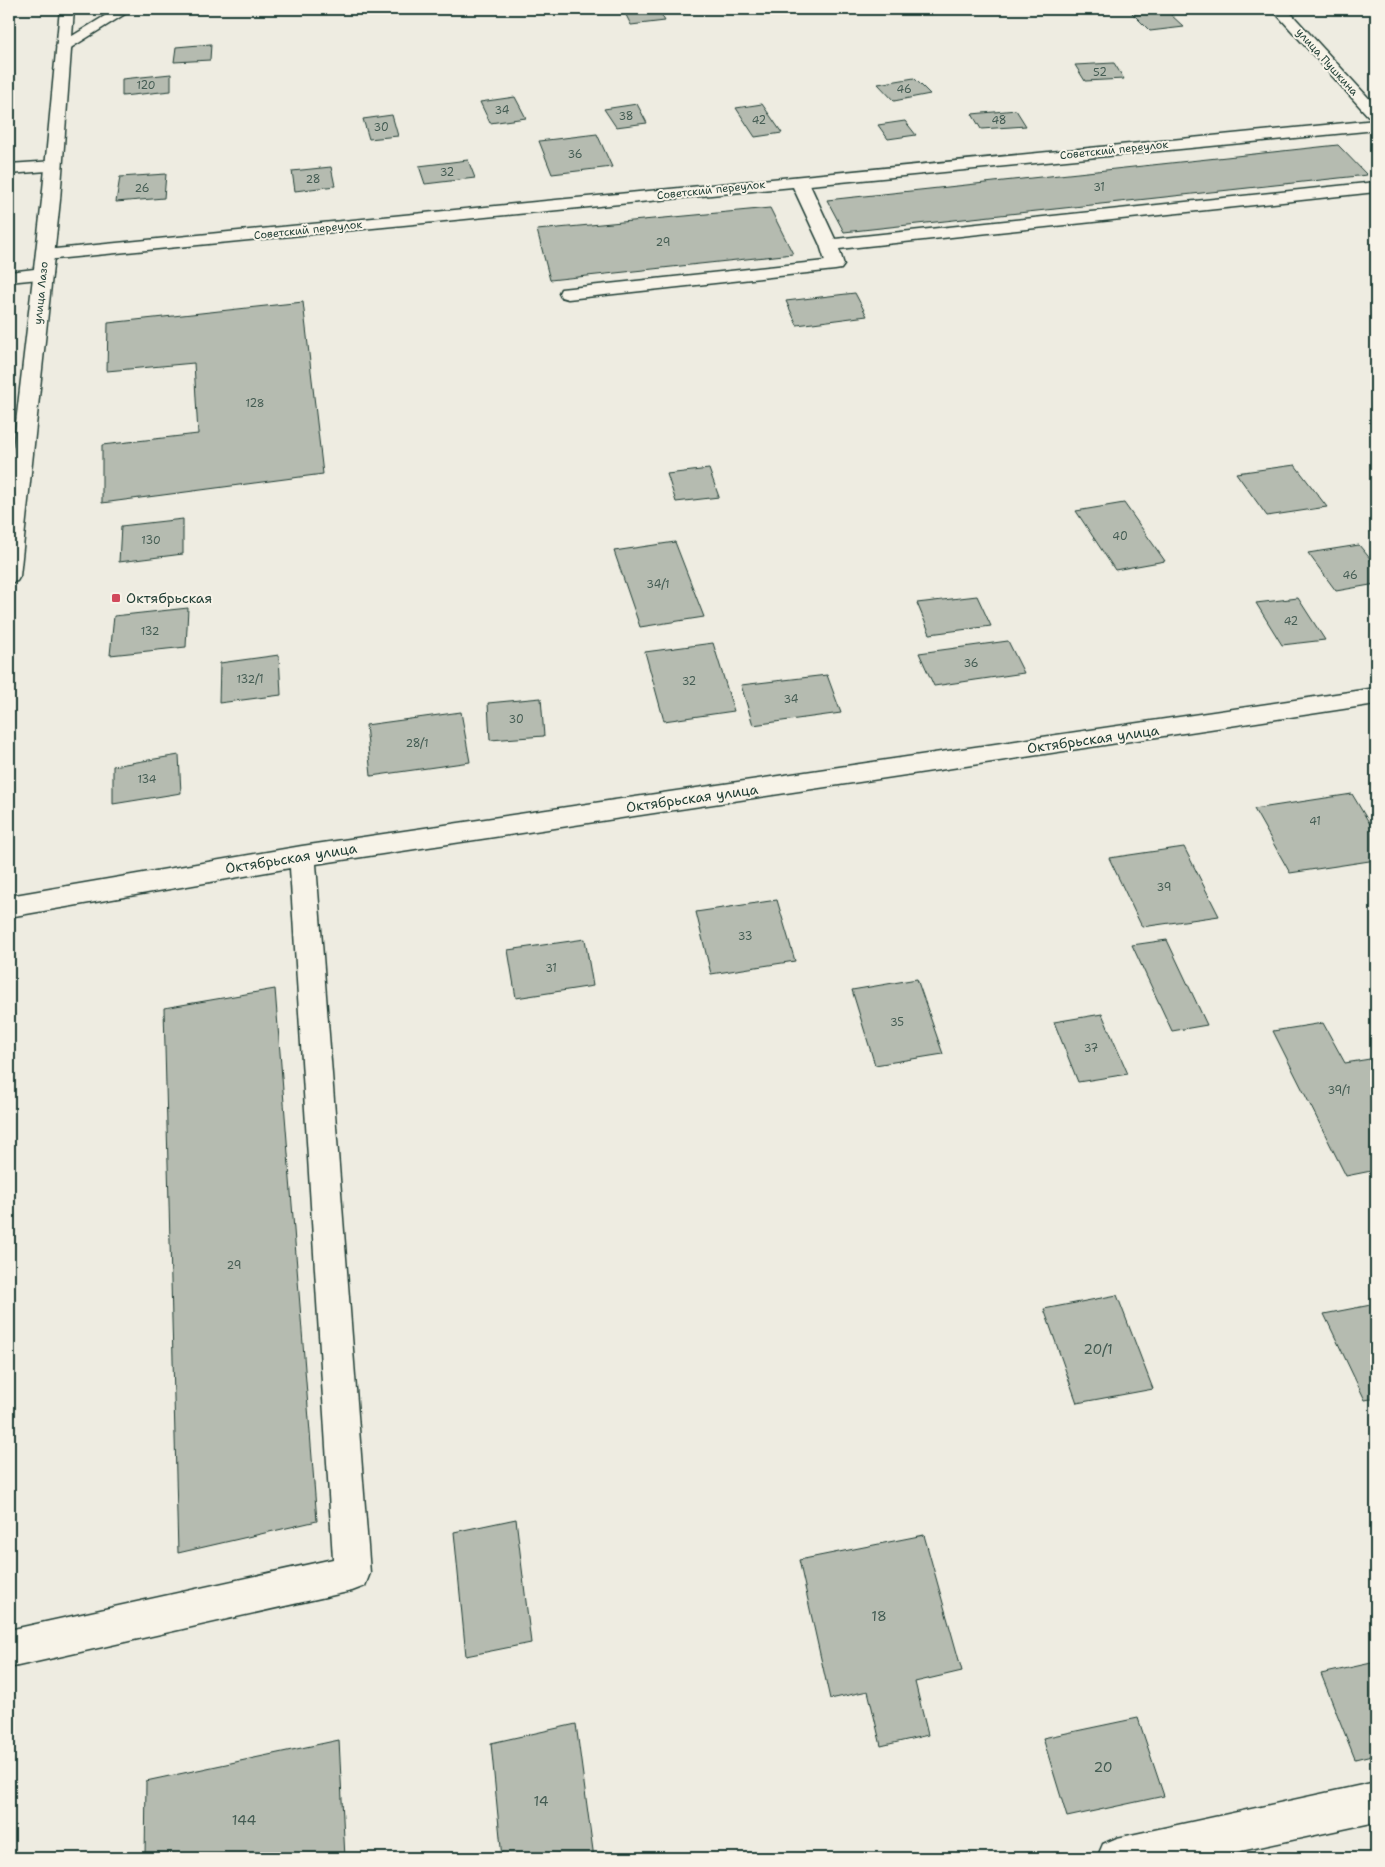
<svg xmlns="http://www.w3.org/2000/svg" width="1385" height="1867" viewBox="0 0 1385 1867" font-family="'Shantell Sans',sans-serif">
<rect width="100%" height="100%" fill="#eeece1"/>
<filter id="ink" filterUnits="userSpaceOnUse"><feTurbulence type="fractalNoise" baseFrequency=".02" numOctaves="2"/><feDisplacementMap in="SourceGraphic" scale="10" xChannelSelector="R" yChannelSelector="G"/><feConvolveMatrix kernelMatrix="1 2 1 2 8 2 1 2 1" color-interpolation-filters="sRGB"/></filter>
<g filter="url(#ink)">
<!-- building -->
<g fill="#b5bbb0" stroke="#1f3d34">
<polygon points="623,9 658,9 665,21 631,25"/>
<polygon points="736,9 772,9 773,10 739,14"/>
<polygon points="1128,9 1195,9 1196,10 1169,13 1184,27 1150,31"/>
<polygon points="211,44 210,60 174,62 176,47"/>
<polygon points="1114,63 1124,79 1085,81 1075,65"/>
<polygon points="171,74 171,91 122,96 122,79"/>
<polygon points="914,78 930,94 894,101 878,84"/>
<polygon points="515,97 526,118 490,123 480,102"/>
<polygon points="637,104 647,123 616,127 604,109"/>
<polygon points="762,104 782,133 755,137 736,108"/>
<polygon points="1016,110 1026,126 981,129 972,114"/>
<polygon points="392,115 398,136 369,139 363,119"/>
<polygon points="905,121 916,135 888,139 878,125"/>
<polygon points="597,134 612,167 552,174 539,141"/>
<polygon points="1338,145 1367,175 844,232 827,200"/>
<polygon points="468,160 475,178 425,184 419,166"/>
<polygon points="331,167 335,186 295,191 292,171"/>
<polygon points="166,174 164,198 116,202 120,177"/>
<polygon points="770,208 793,254 550,280 537,230"/>
<polygon points="855,293 867,316 797,325 786,301"/>
<polygon points="303,302 323,474 102,503 102,445 198,434 194,363 107,371 108,323"/>
<polygon points="1295,465 1327,507 1267,516 1236,473"/>
<polygon points="709,469 719,497 676,502 667,474"/>
<polygon points="1124,503 1165,561 1115,570 1076,511"/>
<polygon points="183,519 183,554 119,562 121,526"/>
<polygon points="675,542 704,617 640,627 614,551"/>
<polygon points="1359,545 1376,566 1376,584 1336,591 1308,553"/>
<polygon points="977,596 991,626 930,634 917,603"/>
<polygon points="1298,598 1325,640 1282,645 1256,603"/>
<polygon points="188,608 186,647 110,655 114,616"/>
<polygon points="1008,641 1024,673 934,686 919,653"/>
<polygon points="713,643 734,711 664,721 645,652"/>
<polygon points="279,655 281,695 219,703 220,663"/>
<polygon points="827,675 841,713 753,725 741,685"/>
<polygon points="541,698 544,736 490,740 488,703"/>
<polygon points="461,712 470,762 371,776 366,725"/>
<polygon points="179,755 181,793 113,804 113,766"/>
<polygon points="1352,794 1376,834 1376,860 1290,873 1254,809"/>
<polygon points="1184,847 1219,916 1142,927 1109,858"/>
<polygon points="777,900 795,961 711,974 696,912"/>
<polygon points="585,939 593,986 516,998 508,950"/>
<polygon points="1167,940 1207,1025 1172,1031 1132,945"/>
<polygon points="917,979 943,1054 875,1065 852,990"/>
<polygon points="275,989 317,1521 178,1553 164,1008"/>
<polygon points="1102,1014 1128,1074 1078,1082 1054,1022"/>
<polygon points="1323,1023 1345,1063 1376,1058 1376,1170 1346,1176 1273,1031"/>
<polygon points="1117,1295 1153,1389 1077,1403 1044,1309"/>
<polygon points="1376,1304 1376,1398 1365,1400 1324,1314"/>
<polygon points="516,1519 531,1643 466,1656 454,1532"/>
<polygon points="924,1535 962,1671 915,1682 928,1735 881,1746 868,1691 830,1699 799,1560"/>
<polygon points="1376,1662 1376,1754 1355,1759 1321,1674"/>
<polygon points="1138,1718 1164,1796 1067,1817 1043,1738"/>
<polygon points="576,1724 594,1858 502,1858 491,1743"/>
<polygon points="339,1740 345,1858 145,1858 146,1781"/>
</g>
<g fill="none" stroke-linecap="round" stroke-linejoin="round">
<!-- minor casing -->
<g stroke="#1f3d34" stroke-width="3">
<g id="minor">
<polygon points="116,9 133,9 69,49 59,49 56,46"/>
<polygon points="1272,9 1287,9 1376,106 1376,120 1370,118"/>
<polygon points="1376,120 1376,130 810,185 835,239 1376,182 1376,192 839,249 844,265 841,269 835,270 568,299 561,297 559,293 561,289 825,261 820,245 793,187 45,260 39,259 36,255 39,251 45,250"/>
<polygon points="54,161 60,162 62,166 60,170 9,174 9,164"/>
<polygon points="43,268 49,270 52,274 49,278 9,282 9,272"/>
<polygon points="1376,688 1376,704 316,864 370,1573 365,1586 352,1591 9,1668 9,1630 333,1559 290,868 9,917 9,896 302,846"/>
<polygon points="1376,1782 1376,1822 1208,1858 1097,1858 1103,1844 1117,1838"/>
</g>
</g>
<!-- major casing -->
<g stroke="#1f3d34" stroke-width="3">
<polygon id="major" points="60,9 74,9 60,200 20,576 17,581 9,583 9,483 42,200"/>
</g>
<!-- minor -->
<use href="#minor" fill="#f7f3e8" fill-rule="evenodd"/>
<!-- major -->
<use href="#major" fill="#f7f3e8" fill-rule="evenodd"/>
</g>
</g>
<!-- markers -->
<rect fill="#d1495b" stroke="#f7f3e8" stroke-width="2" x="111" y="593" width="10" height="10" rx="2.5"/>
<g text-anchor="middle" dominant-baseline="central" stroke-width="4" stroke-linejoin="round" paint-order="stroke">
<!-- far-street labels -->
<g font-size="11" fill="#1f3d34" stroke="#f7f3e8">
<text transform="translate(1327 62) rotate(48)">улица Пушкина</text>
<text transform="translate(1114 150) rotate(-6)">Советский переулок</text>
<text transform="translate(711 190) rotate(-6)">Советский переулок</text>
<text transform="translate(308 230) rotate(-6)">Советский переулок</text>
<text transform="translate(41 293) rotate(-84)">улица Лазо</text>
</g>
<!-- number labels -->
<g font-size="11" fill="#445c53">
<text x="1100" y="72">52</text>
<text x="146" y="85">120</text>
<text x="904" y="89">46</text>
<text x="502" y="110">34</text>
<text x="626" y="116">38</text>
<text x="759" y="120">42</text>
<text x="999" y="120">48</text>
<text x="381" y="127">30</text>
<text x="575" y="154">36</text>
<text x="447" y="172">32</text>
<text x="313" y="179">28</text>
<text x="1099" y="187">31</text>
<text x="142" y="188">26</text>
<text x="663" y="242">29</text>
<text x="255" y="403">128</text>
<text x="1120" y="536">40</text>
<text x="151" y="540">130</text>
<text x="1350" y="575">46</text>
<text x="658" y="584">34/1</text>
<text x="1291" y="621">42</text>
<text x="150" y="631">132</text>
<text x="971" y="663">36</text>
<text x="250" y="679">132/1</text>
<text x="689" y="681">32</text>
<text x="791" y="699">34</text>
<text x="516" y="719">30</text>
<text x="417" y="743">28/1</text>
<text x="147" y="779">134</text>
<text x="1315" y="821">41</text>
<text x="1164" y="887">39</text>
<text x="745" y="936">33</text>
<text x="551" y="968">31</text>
<text x="897" y="1022">35</text>
<text x="1091" y="1048">37</text>
<text x="1339" y="1090">39/1</text>
<text x="234" y="1265">29</text>
</g>
<!-- poi labels -->
<g font-size="14" fill="#1f3d34" stroke="#f7f3e8" text-anchor="start">
<text x="126" y="598">Октябрьская</text>
</g>
<!-- street labels -->
<g font-size="14" fill="#1f3d34" stroke="#f7f3e8">
<text transform="translate(1093 739) rotate(-8)">Октябрьская улица</text>
<text transform="translate(692 798) rotate(-8)">Октябрьская улица</text>
<text transform="translate(291 858) rotate(-9)">Октябрьская улица</text>
</g>
<!-- near-number labels -->
<g font-size="14" fill="#445c53">
<text x="1098" y="1349">20/1</text>
<text x="879" y="1616">18</text>
<text x="1103" y="1767">20</text>
<text x="541" y="1801">14</text>
<text x="244" y="1820">144</text>
</g>
</g>
<!-- margin -->
<rect width="1385" height="1867" fill="none" stroke="#f7f3e8" stroke-width="30"/>
<rect x="15" y="15" width="1355" height="1837" fill="none" stroke="#1f3d34" stroke-width="2" filter="url(#ink)"/>
</svg>
